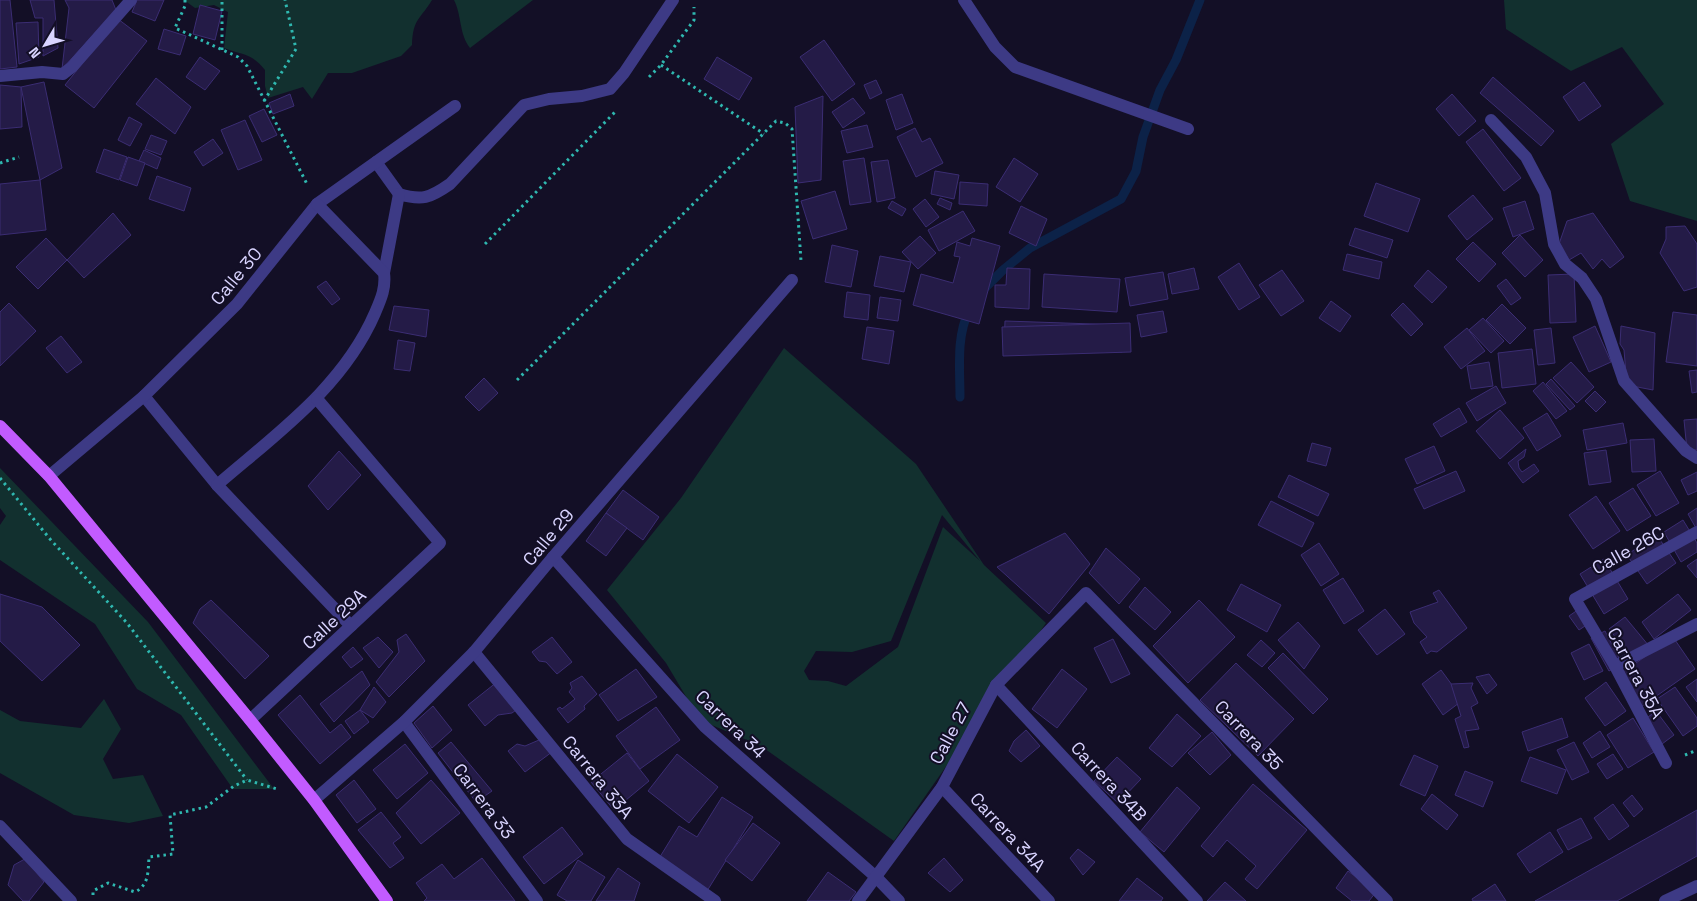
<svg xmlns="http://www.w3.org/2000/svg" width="1697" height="901" viewBox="0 0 1697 901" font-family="'Space Grotesk',sans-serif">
<rect width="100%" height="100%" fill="#130f26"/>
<!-- green -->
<g fill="#12302f" fill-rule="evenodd">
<path d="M184,0H432C420,20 413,18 412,45L401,56L352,73H328L312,99L303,87L268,98L265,86V70C250,52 244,56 224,48L228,12L214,5L195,8Z"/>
<path d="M454,0H533L470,48C459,34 462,16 454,0Z"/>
<polygon points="1504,0 1697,0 1697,221 1630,201 1611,144 1664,104 1622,47 1571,71 1506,29"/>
<path d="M784,348L916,464L984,565L1046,623L894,841L761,746L700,720L666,663L607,590L681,498ZM942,515L980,561L943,527L898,647L846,686L828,681L809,680L804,671L816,651L852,652L891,641Z"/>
<polygon points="0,468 148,622 274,789 233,789 181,715 137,689 95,624 0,560 0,525 6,516 0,508"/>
<polygon points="104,699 121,729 103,759 113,779 143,775 163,816 129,823 74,815 0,773 0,710 20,721 81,728"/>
</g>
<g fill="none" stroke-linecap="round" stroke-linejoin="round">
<!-- stream -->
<g stroke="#0c2248" stroke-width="9">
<polyline points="983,290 1003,270 1030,248 1121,199 1136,171 1143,137 1160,90 1176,60 1200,0"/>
<path d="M960,397C960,370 956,336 969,311"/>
</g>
</g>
<!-- building -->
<g fill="#241b47" stroke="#3b2d73">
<polygon points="0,0 10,0 17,67 0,69"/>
<polygon points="30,0 54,0 58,48 43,56 43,18 35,18"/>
<polygon points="65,0 112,0 116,10 62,69 69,8"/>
<polygon points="137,0 164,0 155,21 132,12"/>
<polygon points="200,5 222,11 215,40 193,34"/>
<polygon points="118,19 147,41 94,108 65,85"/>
<polygon points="38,22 39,57 19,64 16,23"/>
<polygon points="164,29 186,36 180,55 158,49"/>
<polygon points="824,40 855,84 832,101 800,57"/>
<polygon points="200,57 220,71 205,90 186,77"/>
<polygon points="717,57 752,78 739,100 704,79"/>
<polygon points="1493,77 1554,131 1541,146 1480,93"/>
<polygon points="156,78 191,107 175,134 136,104"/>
<polygon points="876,80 882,93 870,99 864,85"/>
<polygon points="44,82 62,168 40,180 21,87"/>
<polygon points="1584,82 1601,106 1579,121 1563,97"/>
<polygon points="0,85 21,87 22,127 0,129"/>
<polygon points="290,94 294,106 273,114 269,103"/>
<polygon points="902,94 913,123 896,130 886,100"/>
<polygon points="1452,94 1476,121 1459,136 1436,109"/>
<polygon points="823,96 821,180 798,183 795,107"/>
<polygon points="853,98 865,113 843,128 832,112"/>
<polygon points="264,109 277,135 262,142 249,116"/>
<polygon points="129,117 142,124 130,146 118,140"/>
<polygon points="245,120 262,160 238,170 221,130"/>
<polygon points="867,125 873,147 847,153 841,131"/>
<polygon points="915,128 922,142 930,138 943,163 916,177 897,137"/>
<polygon points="1483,129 1521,178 1504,191 1466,142"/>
<polygon points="151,135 167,141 161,155 145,149"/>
<polygon points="213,139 223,153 203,166 194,152"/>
<polygon points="104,149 127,157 119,180 96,172"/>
<polygon points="144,150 161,158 157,169 139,161"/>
<polygon points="128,157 145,163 137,186 120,180"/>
<polygon points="864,158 871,202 850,205 843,161"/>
<polygon points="1014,158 1038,174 1020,202 996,187"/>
<polygon points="888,160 895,198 877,202 871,162"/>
<polygon points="935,171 959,175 954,199 931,194"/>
<polygon points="157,176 191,188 184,211 149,199"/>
<polygon points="40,180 46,230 0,235 0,184"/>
<polygon points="960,182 988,184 987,206 959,204"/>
<polygon points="1376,183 1420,199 1408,232 1364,216"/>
<polygon points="835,191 847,229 813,239 801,201"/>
<polygon points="1473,195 1493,219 1467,240 1448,216"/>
<polygon points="940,198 952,203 950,210 937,204"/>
<polygon points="925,199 939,217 926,227 913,209"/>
<polygon points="892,201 906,209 902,216 888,208"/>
<polygon points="1525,201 1534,229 1513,237 1503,208"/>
<polygon points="1021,206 1047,219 1036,246 1009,233"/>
<polygon points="963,211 975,231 939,251 928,230"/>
<polygon points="113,213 131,235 84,278 67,260"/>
<polygon points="1593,213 1624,257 1610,268 1602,259 1593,269 1581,253 1569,260 1559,244 1567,221"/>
<polygon points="1685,226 1697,244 1697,287 1684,291 1660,253 1666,239 1666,227"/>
<polygon points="1355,228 1393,240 1387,258 1349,245"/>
<polygon points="1520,235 1543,260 1525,277 1502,253"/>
<polygon points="920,236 936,253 918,269 902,252"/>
<polygon points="46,238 67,260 38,289 16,267"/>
<polygon points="972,238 1000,246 979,324 913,305 921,274 953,283 960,257 954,256 957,242 970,246"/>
<polygon points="1473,242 1496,264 1479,282 1456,259"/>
<polygon points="832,245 858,251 851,287 825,282"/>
<polygon points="1347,254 1382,262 1379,279 1343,270"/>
<polygon points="880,256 911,262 904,292 874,286"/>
<polygon points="1239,263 1260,297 1239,310 1218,277"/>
<polygon points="1007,268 1030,269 1029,309 995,307 995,285 1006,285"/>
<polygon points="1194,268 1199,289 1172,294 1168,274"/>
<polygon points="1282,270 1304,301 1281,316 1259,285"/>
<polygon points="1428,270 1447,287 1432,303 1414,286"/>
<polygon points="1163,272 1168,299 1130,306 1125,278"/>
<polygon points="1044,274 1120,279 1117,312 1042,307"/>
<polygon points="1574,274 1576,322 1550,323 1548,275"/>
<polygon points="1506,279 1521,298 1511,305 1497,286"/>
<polygon points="326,281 340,299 332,305 317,287"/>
<polygon points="847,292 870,295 868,320 844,317"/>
<polygon points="880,297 901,300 898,321 877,318"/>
<polygon points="1331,301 1351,316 1340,332 1319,318"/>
<polygon points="9,303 36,331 0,366 0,312"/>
<polygon points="1403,303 1423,324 1411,336 1391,315"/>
<polygon points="1502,304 1526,328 1510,344 1486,320"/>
<polygon points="394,306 429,310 426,337 389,330"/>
<polygon points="1163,311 1167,332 1141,337 1137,315"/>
<polygon points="1673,312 1697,315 1697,366 1666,362"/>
<polygon points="1483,318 1504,341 1491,353 1469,330"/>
<polygon points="1005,321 1123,325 1122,352 1004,347"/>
<polygon points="1130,323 1131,352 1003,356 1002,327"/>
<polygon points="1595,326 1611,362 1589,372 1573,337"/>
<polygon points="1621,326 1655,333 1653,390 1627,385 1624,350 1620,344"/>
<polygon points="867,327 894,331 889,364 862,359"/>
<polygon points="1467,328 1485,351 1461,369 1444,347"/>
<polygon points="1551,328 1555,363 1538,365 1534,330"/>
<polygon points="61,336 82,362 67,373 46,348"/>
<polygon points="398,340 415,343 410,371 394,369"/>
<polygon points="1532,349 1536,384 1502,388 1498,353"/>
<polygon points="1489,362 1493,386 1471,389 1467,366"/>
<polygon points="1571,362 1594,387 1577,403 1553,378"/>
<polygon points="1697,370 1697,392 1692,393 1689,371"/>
<polygon points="484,378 498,393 479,411 465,397"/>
<polygon points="1551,379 1575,406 1570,410 1546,384"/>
<polygon points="1543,382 1567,411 1556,419 1533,391"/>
<polygon points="1496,386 1506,403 1477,421 1466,403"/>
<polygon points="1595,391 1606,402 1596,412 1585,401"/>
<polygon points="1459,408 1467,422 1441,437 1433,424"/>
<polygon points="1500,410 1524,438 1500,459 1476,431"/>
<polygon points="1547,413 1561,436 1537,451 1523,428"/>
<polygon points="1697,419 1697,450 1687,450 1684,420"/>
<polygon points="1623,423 1627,443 1587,450 1583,430"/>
<polygon points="1654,439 1656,471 1632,472 1630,440"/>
<polygon points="1312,443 1331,448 1326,466 1307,461"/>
<polygon points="1434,446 1445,471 1417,484 1405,459"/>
<polygon points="1526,449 1524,457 1518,461 1519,468 1522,472 1534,464 1539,471 1523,483 1508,463"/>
<polygon points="1606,450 1611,482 1589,485 1584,453"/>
<polygon points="339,451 361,475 328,510 308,486"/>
<polygon points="1456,471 1465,491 1424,509 1414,489"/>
<polygon points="1660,471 1679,503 1656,516 1637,485"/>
<polygon points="1697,472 1697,491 1688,495 1681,480"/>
<polygon points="1289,475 1329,494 1318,516 1278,497"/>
<polygon points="1633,488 1651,516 1627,531 1609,503"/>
<polygon points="623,490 659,517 643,540 606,513"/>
<polygon points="1596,496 1620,531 1593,549 1569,515"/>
<polygon points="1271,501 1314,523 1302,547 1258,525"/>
<polygon points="1697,508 1697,530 1688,514"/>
<polygon points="606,513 627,528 606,556 586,541"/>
<polygon points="1683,520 1697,543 1697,552 1681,562 1664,532"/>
<polygon points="1065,533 1090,564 1049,614 997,567"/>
<polygon points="1656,534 1676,563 1647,584 1627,555"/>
<polygon points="1319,543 1339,574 1321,586 1301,555"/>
<polygon points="1106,548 1140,579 1119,604 1089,573"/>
<polygon points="1604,559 1628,599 1604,614 1580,574"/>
<polygon points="1697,559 1697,578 1687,566"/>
<polygon points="1343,578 1364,611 1344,624 1323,590"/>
<polygon points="1241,584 1281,605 1267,632 1227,610"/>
<polygon points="1145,587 1171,612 1155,630 1129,607"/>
<polygon points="1439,590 1467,628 1437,652 1431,651 1427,654 1420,642 1427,637 1414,623 1410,612 1438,602 1433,593"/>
<polygon points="0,594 42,607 80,645 42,681 0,641"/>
<polygon points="1678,594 1691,610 1654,639 1642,622"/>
<polygon points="211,600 269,656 245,679 193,623 200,609"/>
<polygon points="1199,600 1235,637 1188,683 1153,646"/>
<polygon points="1582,607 1591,622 1579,630 1569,616"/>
<polygon points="1385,609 1405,634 1377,655 1358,630"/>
<polygon points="1625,617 1649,646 1633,659 1609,629"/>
<polygon points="1298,622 1320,646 1304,669 1278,640"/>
<polygon points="1605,631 1622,664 1609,671 1591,638"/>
<polygon points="406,634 425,661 389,697 376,682 399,652 397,640"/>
<polygon points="378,637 393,652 379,668 363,648"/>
<polygon points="552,637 572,662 557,674 546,662 539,661 532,652"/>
<polygon points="1673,637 1695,669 1638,709 1616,677"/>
<polygon points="1113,639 1130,674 1111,683 1094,648"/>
<polygon points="1261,640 1275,653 1262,667 1247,655"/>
<polygon points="1589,644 1603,671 1584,680 1571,653"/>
<polygon points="353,647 363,659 351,668 342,657"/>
<polygon points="1283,653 1328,699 1313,714 1268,668"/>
<polygon points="1236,663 1294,719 1258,756 1200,700"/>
<polygon points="636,669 657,697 618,721 599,695"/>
<polygon points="1062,669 1087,689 1057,728 1032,709"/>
<polygon points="1441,670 1463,700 1443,715 1422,684"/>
<polygon points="362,671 370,685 334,722 320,704"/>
<polygon points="1489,674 1497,685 1487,694 1476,677"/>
<polygon points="582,676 597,694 584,706 585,709 568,723 557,709 560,707 562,709 575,699 569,692 572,688 570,683"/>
<polygon points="502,678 523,705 512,713 498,715 485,726 468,705"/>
<polygon points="1697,679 1697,702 1686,687"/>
<polygon points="1606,682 1626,711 1605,726 1585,698"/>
<polygon points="1473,683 1471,688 1478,703 1471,707 1479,729 1465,731 1469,747 1464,748 1455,719 1461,716 1451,684"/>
<polygon points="374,687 386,702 373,718 360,710"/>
<polygon points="1675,687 1697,718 1697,726 1683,736 1657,699"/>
<polygon points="300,695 330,733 341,724 351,737 320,764 278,715"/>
<polygon points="433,706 452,730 432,748 414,723"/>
<polygon points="656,707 680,740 640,769 616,736"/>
<polygon points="360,710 369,722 354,734 345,721"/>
<polygon points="1656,711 1674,735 1658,747 1640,723"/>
<polygon points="1177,714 1201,736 1172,767 1149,748"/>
<polygon points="1562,718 1568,737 1528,751 1522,732"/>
<polygon points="1633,718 1654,752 1628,768 1607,735"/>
<polygon points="1026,730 1040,746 1021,762 1009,751 1014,741"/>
<polygon points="1600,731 1610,747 1592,758 1583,743"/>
<polygon points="1212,732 1231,755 1210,775 1188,753"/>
<polygon points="539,740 556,749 525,772 508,751 517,744 525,746"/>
<polygon points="451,742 492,791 476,802 438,753"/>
<polygon points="1574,742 1589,772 1572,780 1557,750"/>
<polygon points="405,744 428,773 397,799 373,770"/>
<polygon points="627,753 649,781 614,810 591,782"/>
<polygon points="677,754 718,787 689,823 648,791"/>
<polygon points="1613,754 1623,769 1607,779 1597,764"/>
<polygon points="1414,755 1438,766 1425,796 1400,785"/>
<polygon points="1117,757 1141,779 1118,803 1094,781"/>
<polygon points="1530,757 1566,770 1557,794 1521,781"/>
<polygon points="1465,771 1493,782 1483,807 1455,795"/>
<polygon points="354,780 376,809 357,823 336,795"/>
<polygon points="431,780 460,813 421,844 396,813"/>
<polygon points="1253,784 1307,830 1257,889 1245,879 1256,866 1227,840 1213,857 1201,846"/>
<polygon points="1177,787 1200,808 1164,852 1140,832"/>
<polygon points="1432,794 1458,815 1447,830 1421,809"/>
<polygon points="1632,795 1643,809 1634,817 1623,803"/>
<polygon points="722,797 753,817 707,891 658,860 679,826 697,837"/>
<polygon points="1613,804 1629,826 1609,840 1594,818"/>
<polygon points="1697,810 1697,856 1617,901 1535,901"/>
<polygon points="381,812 401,837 393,843 404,858 390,868 358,830"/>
<polygon points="1581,818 1592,838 1568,850 1557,830"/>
<polygon points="753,823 780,843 752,881 725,860"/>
<polygon points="562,827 583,854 544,884 523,857"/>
<polygon points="1550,832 1563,852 1530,873 1517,854"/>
<polygon points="1078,849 1095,862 1083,875 1070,858"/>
<polygon points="32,855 32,867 44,882 29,901 23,901 8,885 14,865"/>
<polygon points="482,858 515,901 424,901 427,898 416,883 442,864 454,879"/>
<polygon points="944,858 963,880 950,892 928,873"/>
<polygon points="578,860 605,877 591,901 567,901 557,895"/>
<polygon points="618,868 640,883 634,901 596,901"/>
<polygon points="1348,871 1376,892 1369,901 1352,901 1336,888"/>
<polygon points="828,872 856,892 849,901 807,901"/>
<polygon points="1137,878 1163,898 1161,901 1119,901"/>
<polygon points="1225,882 1246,901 1207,901"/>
<polygon points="1495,884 1506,901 1473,901 1472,899"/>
</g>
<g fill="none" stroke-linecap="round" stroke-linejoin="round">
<!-- path -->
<g stroke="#2fb8b0" stroke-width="3" stroke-dasharray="2.5 4" stroke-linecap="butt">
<polyline points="185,0 185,6 175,28 238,57 247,66 308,186"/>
<polyline points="222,50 222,0"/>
<polyline points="661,65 764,134"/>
<polyline points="649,77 661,65 694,20 694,7"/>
<polyline points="264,101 296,49 285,0"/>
<polyline points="0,163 19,157"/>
<polyline points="485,244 617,110"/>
<polyline points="517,380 776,121 785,123 792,129 801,261"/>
<polyline points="0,478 50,539 127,623 247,780"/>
<polyline points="1685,755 1697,750"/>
<path d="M93,895V891L108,883L135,892C149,885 148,872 149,857L173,854L170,815L206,807L234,786L247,780L277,789"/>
</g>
<!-- minor -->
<g stroke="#3d3a85" stroke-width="12">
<polyline points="964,0 995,47 1015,67 1188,129"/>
<polyline points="0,76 42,72 63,74 72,67 131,0"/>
<polyline points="1491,120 1526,157 1545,193 1554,244 1565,264 1582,278 1596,299 1624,381 1686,451 1697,458"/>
<path d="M376,162L399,194C422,201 430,198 450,184L524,105L549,99L582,96L610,89L624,73L673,0"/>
<polyline points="384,273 399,194"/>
<polyline points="144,396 217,485 351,626"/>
<polyline points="49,476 144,396 237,304 317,204 455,106"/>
<path d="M217,485C276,434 343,387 375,313C381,299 386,288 384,273L317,204"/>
<polyline points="553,557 705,727 876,877 899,901"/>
<polyline points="474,652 627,839 715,901"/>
<polyline points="1615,666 1697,624"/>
<polyline points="996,685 1197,901"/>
<polyline points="250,720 440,543 317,399"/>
<polyline points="404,722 537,901"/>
<polyline points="1666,763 1615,666 1575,599 1697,532"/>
<polyline points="942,787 1049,901"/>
<polyline points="314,800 404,722 474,652 553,557 792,280"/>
<polyline points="0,826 71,901"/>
<polyline points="858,901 942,787 996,685 1086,593 1387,901"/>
<polyline points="1665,901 1697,886"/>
</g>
<!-- major -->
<polyline stroke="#c25bff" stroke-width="12" points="0,426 49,476 250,720 314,800 387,901"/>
</g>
<g text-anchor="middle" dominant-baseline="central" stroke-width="4" stroke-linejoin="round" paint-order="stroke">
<!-- street labels -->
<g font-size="18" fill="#d9d4ff" stroke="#130f26">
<text transform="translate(236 276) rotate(-50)">Calle 30</text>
<text transform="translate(548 537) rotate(-50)">Calle 29</text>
<text transform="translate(1628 550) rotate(-29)">Calle 26C</text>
<text transform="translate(334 619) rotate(-43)">Calle 29A</text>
<text transform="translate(1636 673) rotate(62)">Carrera 35A</text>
<text transform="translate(731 724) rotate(44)">Carrera 34</text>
<text transform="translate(950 733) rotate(-62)">Calle 27</text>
<text transform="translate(1249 735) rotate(46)">Carrera 35</text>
<text transform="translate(598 777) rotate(51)">Carrera 33A</text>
<text transform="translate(1109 781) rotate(47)">Carrera 34B</text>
<text transform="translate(484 801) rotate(53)">Carrera 33</text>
<text transform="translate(1008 832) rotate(47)">Carrera 34A</text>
</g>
</g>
<!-- north arrow -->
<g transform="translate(45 45) rotate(232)" stroke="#130f26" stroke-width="4" paint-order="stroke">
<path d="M0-4L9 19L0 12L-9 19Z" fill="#d9d4ff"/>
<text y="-8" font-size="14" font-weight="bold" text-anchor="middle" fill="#d9d4ff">N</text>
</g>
</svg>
